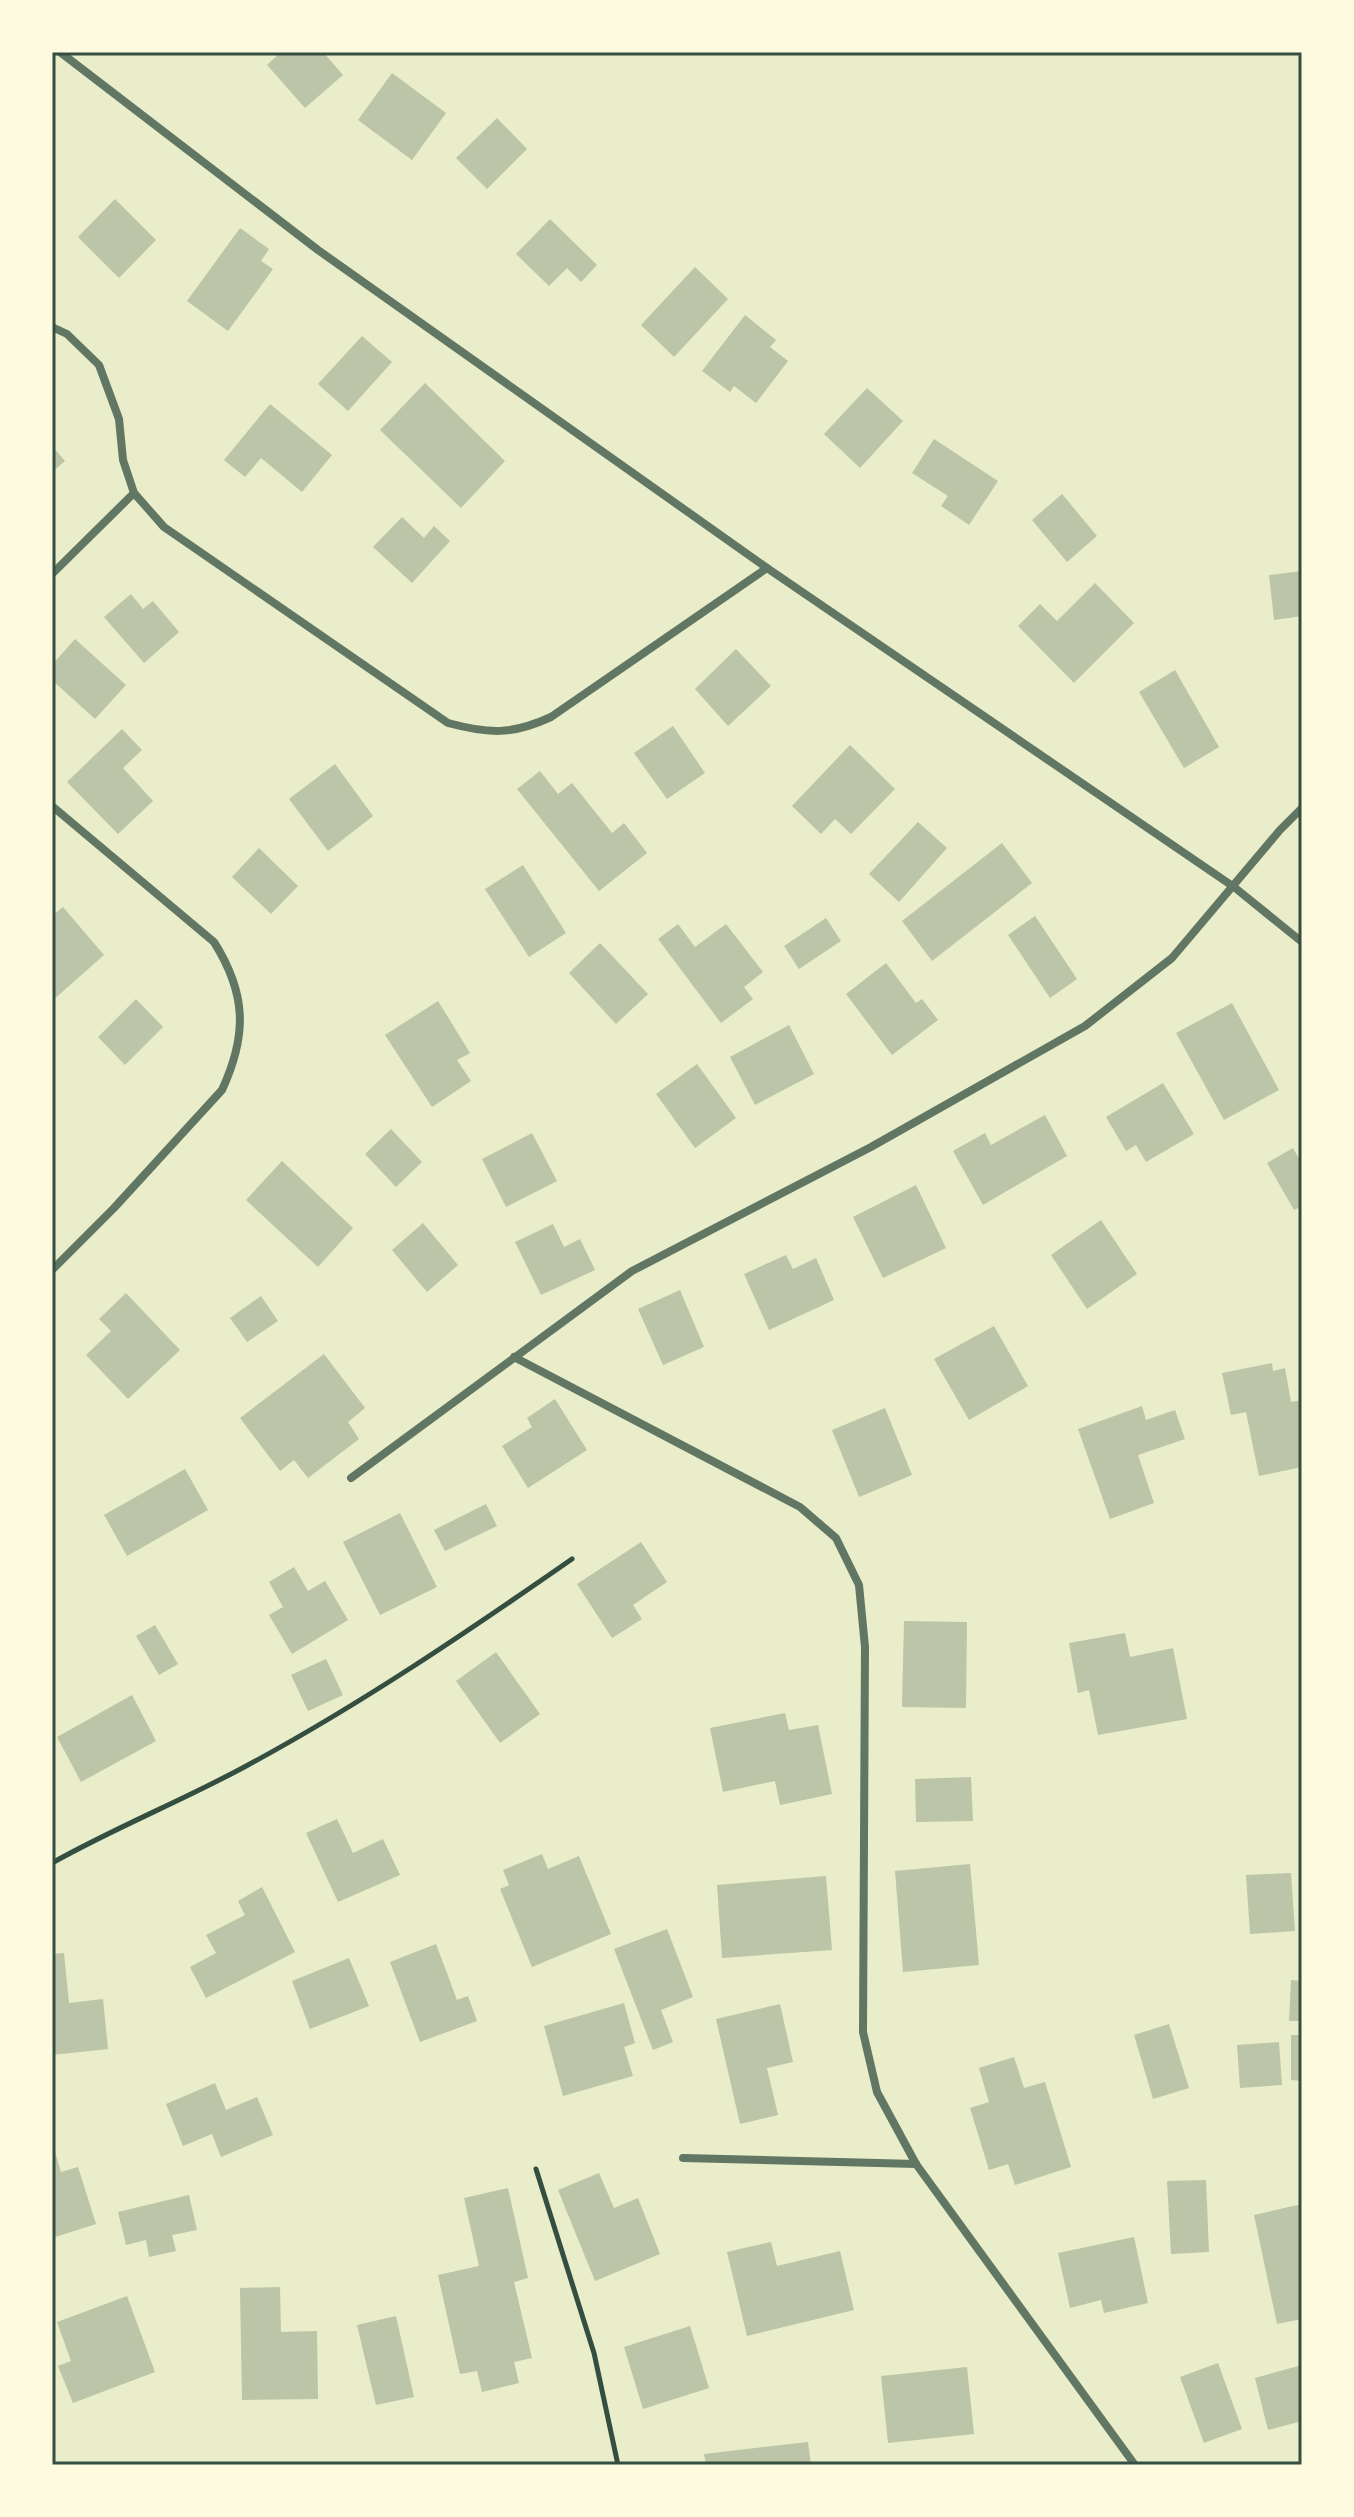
<svg xmlns="http://www.w3.org/2000/svg" width="1354" height="2517" viewBox="0 0 1354 2517" font-family="'Fira Sans Condensed',sans-serif">
<rect width="100%" height="100%" fill="#e9edc9"/>
<!-- building -->
<g fill="#bcc5a7">
<polygon points="281,52 323,52 343,75 305,108 267,65"/>
<polygon points="392,73 446,113 412,160 358,120"/>
<polygon points="497,118 527,149 487,189 456,158"/>
<polygon points="115,199 156,240 119,278 78,237"/>
<polygon points="550,219 597,265 581,282 567,268 549,286 516,254"/>
<polygon points="240,228 269,249 261,261 273,269 228,331 187,301"/>
<polygon points="695,267 728,299 674,357 641,325"/>
<polygon points="745,315 776,340 770,347 788,361 756,403 734,386 730,392 702,371"/>
<polygon points="362,336 392,362 348,411 318,384"/>
<polygon points="425,383 505,461 461,508 380,430"/>
<polygon points="867,388 903,421 860,468 824,434"/>
<polygon points="270,404 332,455 302,492 261,458 245,477 224,460"/>
<polygon points="934,439 998,481 969,525 941,506 948,496 912,473"/>
<polygon points="52,446 65,461 52,472"/>
<polygon points="1062,494 1097,536 1067,562 1032,520"/>
<polygon points="402,517 424,538 434,526 450,541 412,583 373,547"/>
<polygon points="1302,571 1302,616 1274,620 1269,575"/>
<polygon points="1095,583 1134,623 1074,683 1018,626 1040,604 1057,621"/>
<polygon points="131,594 143,609 153,601 179,632 144,663 104,617"/>
<polygon points="75,639 126,685 95,719 52,680 52,665"/>
<polygon points="736,649 771,686 728,726 695,689"/>
<polygon points="1175,670 1219,747 1184,768 1139,692"/>
<polygon points="673,726 705,773 667,799 634,753"/>
<polygon points="122,729 142,750 123,768 153,801 118,834 67,782"/>
<polygon points="850,745 895,789 851,834 835,819 821,834 792,806"/>
<polygon points="335,764 373,816 328,851 289,799"/>
<polygon points="540,771 558,794 572,783 612,833 624,823 647,853 599,891 517,789"/>
<polygon points="918,822 947,848 899,902 869,874"/>
<polygon points="1002,843 1032,883 932,961 902,921"/>
<polygon points="259,848 298,886 271,914 232,877"/>
<polygon points="523,865 566,933 529,957 485,889"/>
<polygon points="63,907 104,955 52,1001 52,916"/>
<polygon points="1035,916 1077,979 1050,998 1008,935"/>
<polygon points="826,918 841,941 799,969 784,946"/>
<polygon points="678,924 695,947 726,924 763,972 744,987 753,999 721,1023 658,939"/>
<polygon points="600,943 648,994 616,1024 569,973"/>
<polygon points="886,963 916,1003 922,999 938,1020 892,1055 846,994"/>
<polygon points="136,999 163,1027 125,1065 98,1037"/>
<polygon points="438,1001 470,1053 457,1060 471,1081 432,1107 385,1035"/>
<polygon points="1232,1003 1279,1090 1224,1120 1176,1033"/>
<polygon points="789,1025 814,1074 755,1105 730,1057"/>
<polygon points="697,1064 736,1118 695,1148 656,1094"/>
<polygon points="1163,1083 1194,1134 1146,1162 1136,1145 1126,1151 1106,1117"/>
<polygon points="1045,1115 1067,1156 983,1205 953,1151 985,1133 991,1145"/>
<polygon points="391,1129 422,1162 396,1187 365,1154"/>
<polygon points="532,1133 557,1181 506,1207 482,1159"/>
<polygon points="1293,1148 1299,1159 1302,1158 1302,1206 1294,1210 1267,1163"/>
<polygon points="282,1161 353,1228 318,1267 246,1200"/>
<polygon points="916,1185 946,1248 883,1278 853,1217"/>
<polygon points="1101,1220 1137,1274 1087,1309 1051,1255"/>
<polygon points="423,1223 458,1265 427,1292 392,1250"/>
<polygon points="553,1224 564,1247 580,1239 595,1270 541,1295 515,1242"/>
<polygon points="786,1255 793,1269 816,1258 834,1300 769,1330 744,1274"/>
<polygon points="680,1290 704,1347 663,1365 638,1309"/>
<polygon points="126,1293 180,1350 128,1399 86,1355 111,1331 99,1319"/>
<polygon points="261,1296 278,1321 247,1342 230,1318"/>
<polygon points="994,1326 1028,1386 969,1420 934,1359"/>
<polygon points="324,1354 365,1408 348,1422 359,1439 308,1478 294,1460 280,1471 240,1418"/>
<polygon points="1272,1363 1273,1371 1285,1368 1291,1402 1302,1400 1302,1467 1259,1476 1246,1412 1231,1415 1222,1373"/>
<polygon points="555,1399 587,1450 528,1488 502,1446 532,1427 527,1418"/>
<polygon points="1142,1406 1146,1420 1175,1410 1185,1439 1138,1455 1154,1503 1110,1519 1078,1429"/>
<polygon points="885,1408 912,1475 859,1497 832,1430"/>
<polygon points="185,1469 208,1510 127,1556 104,1515"/>
<polygon points="486,1504 497,1526 445,1551 434,1530"/>
<polygon points="400,1513 437,1587 380,1615 343,1542"/>
<polygon points="641,1542 667,1582 633,1605 642,1619 612,1638 577,1584"/>
<polygon points="294,1567 308,1591 325,1581 348,1620 292,1654 269,1615 283,1607 269,1582"/>
<polygon points="904,1621 967,1622 966,1708 902,1707"/>
<polygon points="155,1625 178,1664 159,1675 136,1636"/>
<polygon points="1125,1633 1130,1657 1173,1648 1187,1719 1098,1735 1089,1690 1078,1693 1069,1643"/>
<polygon points="496,1652 540,1714 500,1743 456,1681"/>
<polygon points="326,1659 343,1695 308,1711 291,1675"/>
<polygon points="132,1695 156,1741 81,1782 57,1737"/>
<polygon points="785,1713 789,1730 818,1725 832,1794 780,1805 775,1781 723,1792 710,1728"/>
<polygon points="971,1777 973,1821 916,1822 915,1779"/>
<polygon points="337,1819 353,1853 383,1839 400,1875 338,1902 306,1833"/>
<polygon points="542,1854 548,1869 579,1856 611,1934 532,1967 500,1889 509,1885 503,1870"/>
<polygon points="970,1864 979,1965 903,1972 895,1871"/>
<polygon points="1291,1873 1295,1931 1250,1934 1246,1875"/>
<polygon points="826,1876 832,1950 722,1958 717,1885"/>
<polygon points="262,1887 295,1952 206,1998 190,1967 216,1953 206,1935 245,1915 238,1901"/>
<polygon points="667,1929 693,1997 661,2010 673,2042 653,2050 614,1949"/>
<polygon points="436,1944 457,2000 468,1996 477,2021 420,2042 390,1962"/>
<polygon points="64,1953 69,2003 103,1999 108,2049 52,2055 52,1954"/>
<polygon points="349,1958 369,2006 310,2029 292,1981"/>
<polygon points="1291,1980 1302,1981 1302,2021 1289,2021"/>
<polygon points="624,2003 635,2043 624,2047 633,2076 563,2096 544,2026"/>
<polygon points="780,2004 793,2062 767,2068 778,2115 740,2124 716,2019"/>
<polygon points="1169,2024 1189,2088 1153,2099 1134,2035"/>
<polygon points="1291,2035 1302,2035 1302,2081 1291,2080"/>
<polygon points="1279,2042 1282,2085 1240,2088 1237,2045"/>
<polygon points="1014,2057 1024,2088 1045,2082 1071,2167 1015,2185 1008,2164 989,2170 970,2108 989,2102 979,2068"/>
<polygon points="215,2083 226,2110 257,2097 273,2135 221,2157 212,2134 183,2146 166,2104"/>
<polygon points="53,2145 61,2172 78,2167 96,2224 52,2238"/>
<polygon points="599,2173 614,2208 638,2198 660,2254 595,2281 558,2190"/>
<polygon points="1206,2180 1209,2252 1171,2254 1167,2181"/>
<polygon points="508,2188 528,2278 514,2282 532,2358 514,2362 519,2383 482,2392 477,2371 460,2374 438,2275 479,2266 464,2198"/>
<polygon points="189,2195 197,2230 172,2235 176,2251 149,2257 146,2240 126,2245 118,2212"/>
<polygon points="1302,2204 1302,2319 1277,2324 1254,2215"/>
<polygon points="1134,2237 1148,2303 1104,2313 1101,2300 1070,2308 1058,2253"/>
<polygon points="771,2242 777,2266 840,2251 854,2310 747,2336 727,2252"/>
<polygon points="280,2287 281,2332 317,2331 318,2399 242,2400 240,2288"/>
<polygon points="127,2296 155,2372 73,2403 58,2366 71,2361 57,2322"/>
<polygon points="396,2316 414,2397 376,2405 357,2325"/>
<polygon points="690,2326 709,2388 643,2409 624,2347"/>
<polygon points="1218,2363 1242,2429 1204,2443 1180,2377"/>
<polygon points="1302,2365 1302,2421 1268,2430 1255,2378"/>
<polygon points="967,2367 974,2434 888,2443 881,2376"/>
<polygon points="808,2442 811,2465 706,2465 704,2454"/>
</g>
<g fill="none" stroke-linecap="round" stroke-linejoin="round">
<!-- path -->
<g stroke="#344e41" stroke-width="5">
<path d="M52,1863C116,1827 184,1800 248,1765C361,1704 467,1632 572,1559"/>
<polyline points="536,2169 594,2353 618,2465"/>
</g>
<!-- minor -->
<g stroke="#617663" stroke-width="8">
<polyline points="60,52 318,250 767,568 1234,887 1302,942"/>
<path d="M52,327L67,334L99,365L119,419L123,460L134,493L164,527L448,723C489,734 512,735 551,717L767,568"/>
<polyline points="52,574 134,493"/>
<path d="M52,806L214,942C246,993 248,1034 222,1090L114,1208L52,1270"/>
<polyline points="514,1357 800,1507 836,1538 859,1585 865,1647 863,2032 877,2092 916,2164 1135,2465"/>
<polyline points="351,1478 632,1271 871,1147 1085,1026 1172,958 1280,830 1302,808"/>
<polyline points="683,2158 916,2164"/>
</g>
</g>
<!-- border -->
<rect width="1354" height="2517" fill="none" stroke="#fefae0" stroke-width="108"/>
<rect x="54" y="54" width="1246" height="2409" fill="none" stroke="#344e41" stroke-width="3"/>
</svg>
